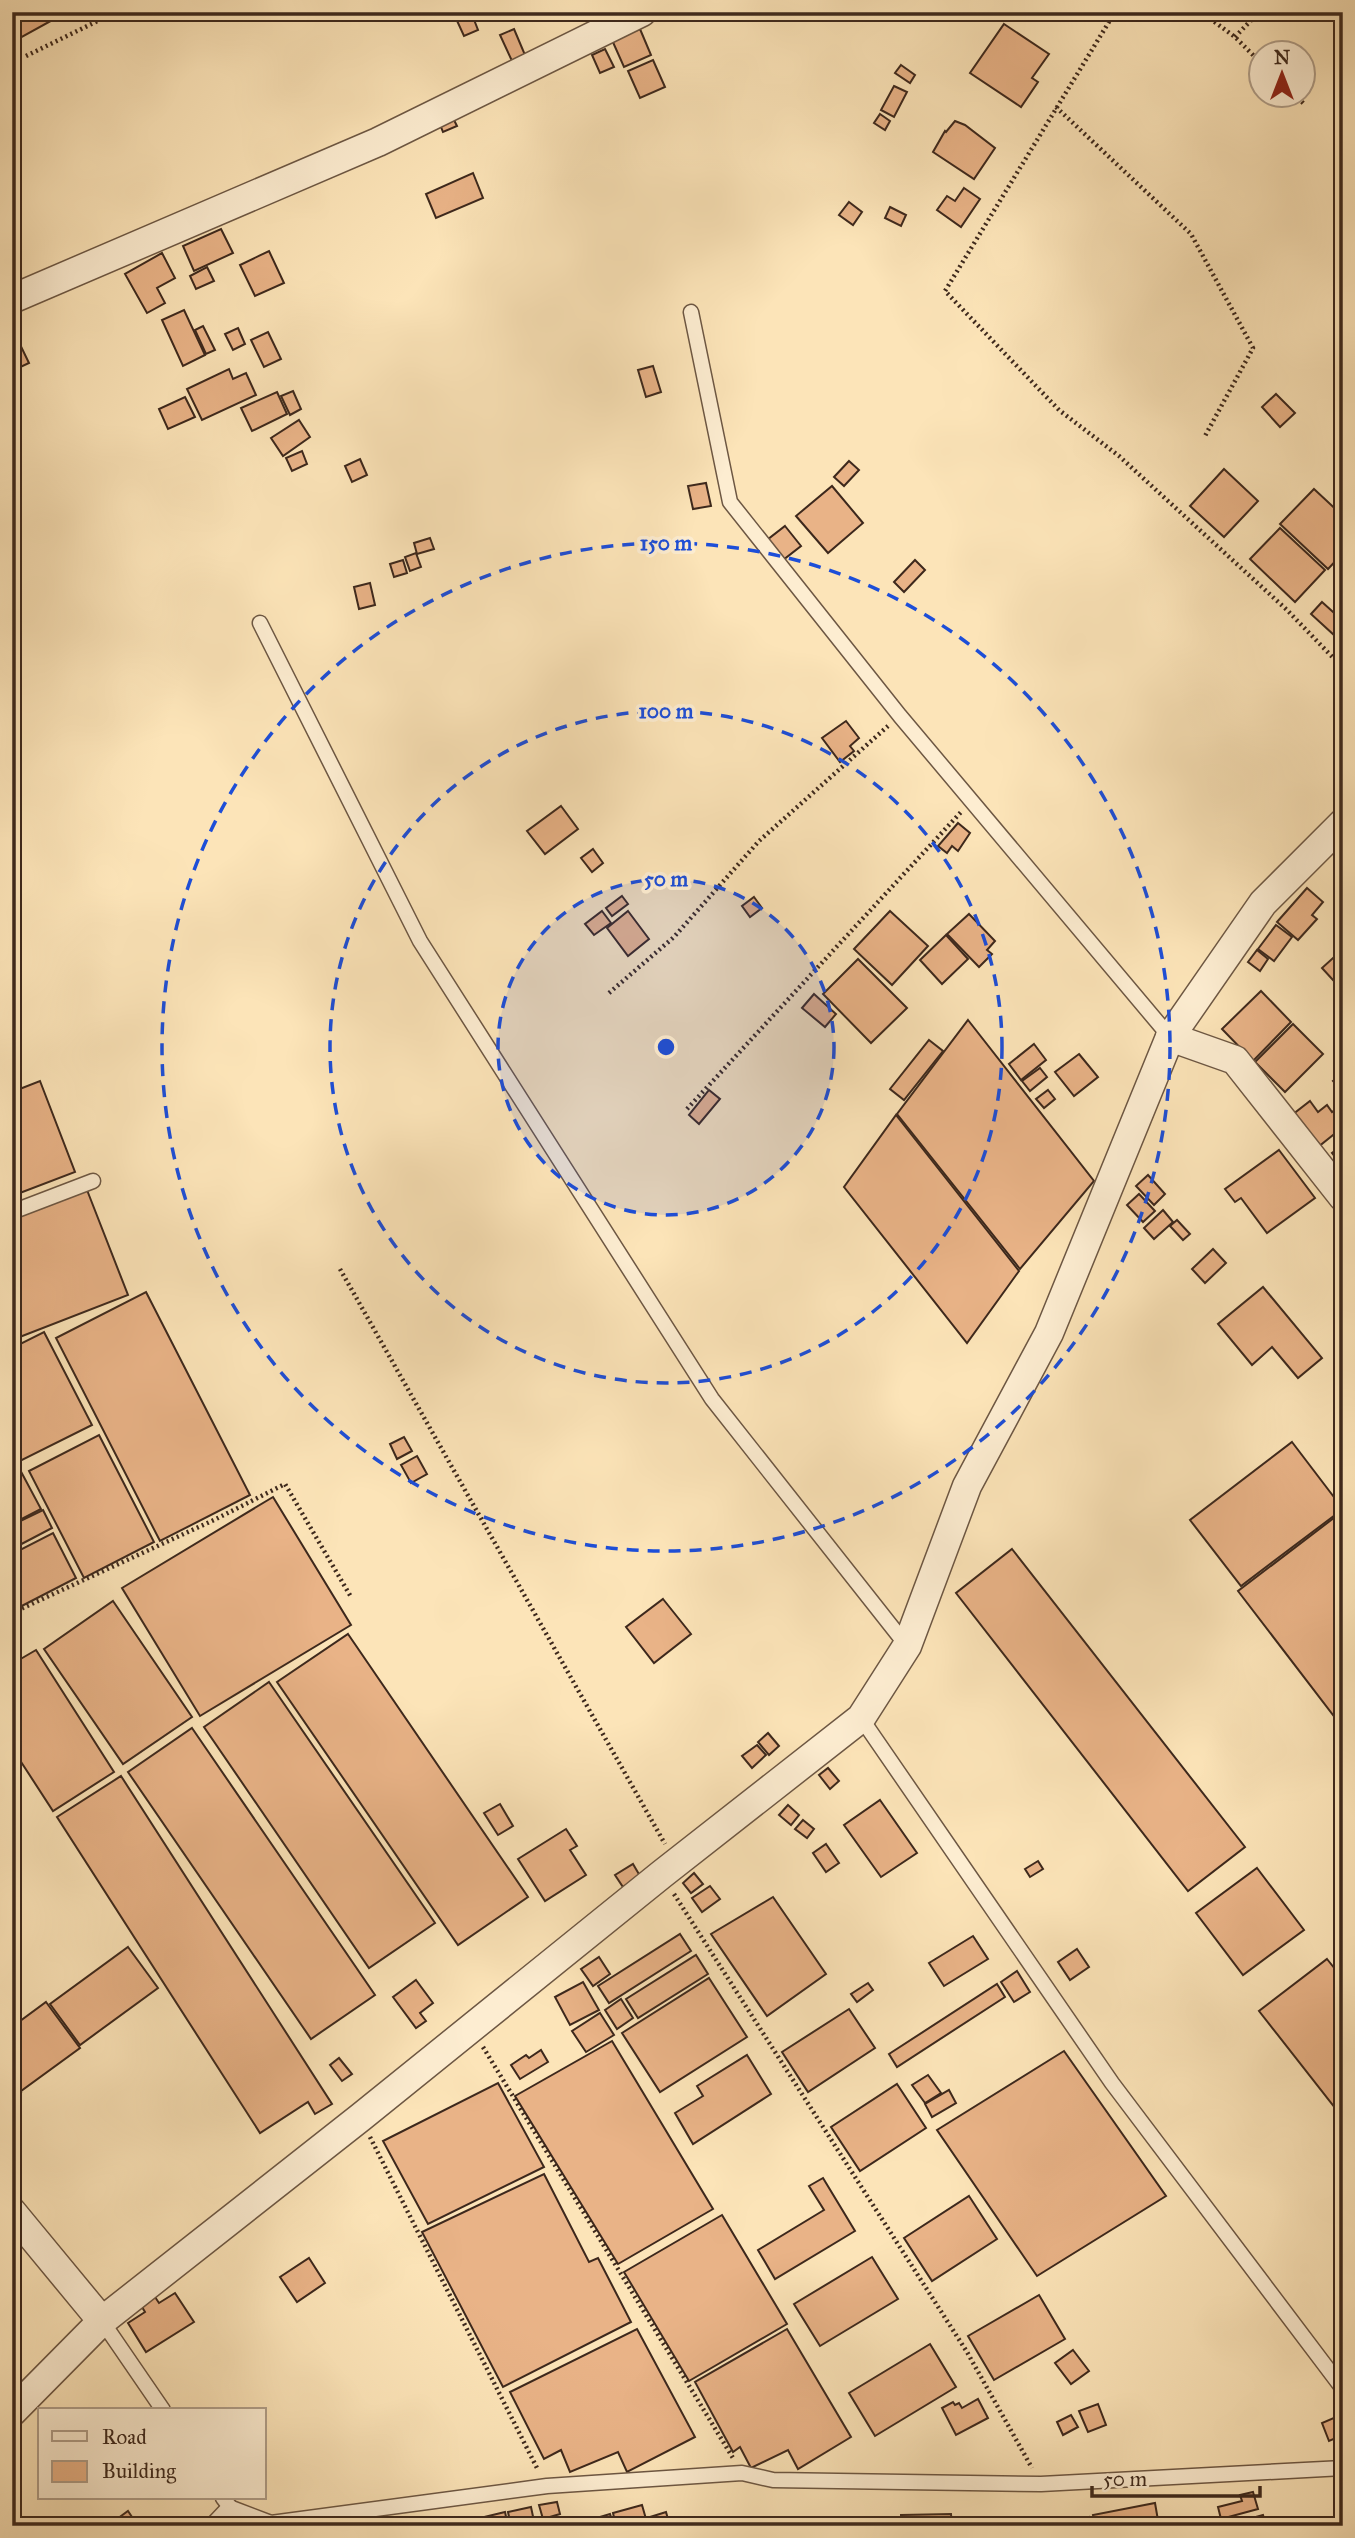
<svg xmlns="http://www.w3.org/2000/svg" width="1355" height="2538" viewBox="0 0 1355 2538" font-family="'IM FELL Great Primer',serif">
<rect width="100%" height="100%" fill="#fce4b8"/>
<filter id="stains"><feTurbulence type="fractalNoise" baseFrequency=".00286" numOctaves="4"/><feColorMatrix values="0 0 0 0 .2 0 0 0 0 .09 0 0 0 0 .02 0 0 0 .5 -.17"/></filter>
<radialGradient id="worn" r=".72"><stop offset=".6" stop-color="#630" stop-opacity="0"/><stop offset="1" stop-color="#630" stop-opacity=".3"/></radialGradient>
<!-- building -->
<g fill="#e9b387" stroke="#3d281c" stroke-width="2">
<polygon points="12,12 67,12 20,38 12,24"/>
<polygon points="453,12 471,12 478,30 464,36"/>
<polygon points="1004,24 1049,54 1032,78 1038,82 1021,107 970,73"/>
<polygon points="514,29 525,55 512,61 500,35"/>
<polygon points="640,29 651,55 624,67 612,40"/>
<polygon points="605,49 614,67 600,73 592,55"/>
<polygon points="653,60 665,87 640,98 628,71"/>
<polygon points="901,65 915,75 910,83 895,73"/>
<polygon points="894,86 907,92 894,117 881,110"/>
<polygon points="880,114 890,121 885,130 874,123"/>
<polygon points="452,116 457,126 443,132 439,122"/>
<polygon points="955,121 965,125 995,148 974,179 933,152 945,131 946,132"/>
<polygon points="473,173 483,198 436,218 426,194"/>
<polygon points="964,188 980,199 961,227 937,210 947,196 955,201"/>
<polygon points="849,202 862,212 853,225 839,215"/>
<polygon points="890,207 906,215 901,226 885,218"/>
<polygon points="221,229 233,253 194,271 183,246"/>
<polygon points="269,251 284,283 255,296 240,265"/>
<polygon points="162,253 175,278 157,288 165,303 147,313 125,274"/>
<polygon points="207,267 214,281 196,289 190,276"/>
<polygon points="12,306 20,321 12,325"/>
<polygon points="184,310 205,355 183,366 162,320"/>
<polygon points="203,326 215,350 206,354 195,330"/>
<polygon points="238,328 245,344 233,350 225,334"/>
<polygon points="14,332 29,363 12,371 12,333"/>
<polygon points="268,332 281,359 264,367 251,340"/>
<polygon points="653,366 661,392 646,397 638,370"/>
<polygon points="229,369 233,379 246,373 256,395 202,420 187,389"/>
<polygon points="293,391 301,409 290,415 281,396"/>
<polygon points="277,392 287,414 252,431 241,408"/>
<polygon points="1276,394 1295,413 1280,427 1262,407"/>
<polygon points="185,397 195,417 168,429 159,409"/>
<polygon points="299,420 310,437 283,456 271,438"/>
<polygon points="302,451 307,464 292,471 286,458"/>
<polygon points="360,459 367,475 352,482 345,466"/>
<polygon points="849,461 859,470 844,486 834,477"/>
<polygon points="1224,469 1258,501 1224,537 1190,506"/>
<polygon points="706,483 711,506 693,509 688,486"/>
<polygon points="832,486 863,523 828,553 796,516"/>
<polygon points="1314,489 1343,516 1343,553 1328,569 1280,524"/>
<polygon points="785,526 801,546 783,560 767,540"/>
<polygon points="1280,528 1325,570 1295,602 1250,559"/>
<polygon points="430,538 434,549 417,554 414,543"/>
<polygon points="416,553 421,567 410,571 405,557"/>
<polygon points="403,560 407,573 394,577 390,564"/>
<polygon points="915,560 925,570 904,592 894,582"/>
<polygon points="370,583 375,605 359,609 354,587"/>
<polygon points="1322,602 1343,621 1343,626 1334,635 1311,614"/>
<polygon points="846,721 859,738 850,746 854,751 840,762 822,738"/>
<polygon points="561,806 578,829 545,854 527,831"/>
<polygon points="958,823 970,833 958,851 952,846 947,853 938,846"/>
<polygon points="593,849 603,863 592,872 581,858"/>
<polygon points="1307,888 1323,902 1312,915 1317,919 1298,940 1277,922"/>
<polygon points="622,896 628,904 612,916 606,908"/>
<polygon points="754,897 762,908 750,917 742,906"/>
<polygon points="602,911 611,923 594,935 585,924"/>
<polygon points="628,911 649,939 628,956 607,928"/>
<polygon points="890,911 928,946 892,985 854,949"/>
<polygon points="969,914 995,941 987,950 992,954 979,967 947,934"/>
<polygon points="1276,925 1292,937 1274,961 1258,949"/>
<polygon points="946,935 968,959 942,984 920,960"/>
<polygon points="1343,949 1343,991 1322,968"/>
<polygon points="1257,950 1268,959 1260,971 1248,962"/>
<polygon points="858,959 907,1008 871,1043 823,994"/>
<polygon points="1261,991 1291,1022 1253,1061 1222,1029"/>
<polygon points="814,994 836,1014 825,1027 802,1008"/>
<polygon points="968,1020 1094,1181 1020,1269 897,1114"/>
<polygon points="1293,1024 1323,1054 1285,1092 1255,1062"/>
<polygon points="929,1040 943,1051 904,1100 890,1089"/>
<polygon points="1034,1044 1046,1060 1021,1080 1009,1064"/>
<polygon points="1079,1054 1098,1077 1074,1096 1055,1072"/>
<polygon points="1040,1068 1047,1077 1030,1091 1022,1081"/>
<polygon points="1343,1074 1343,1093 1333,1081"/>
<polygon points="40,1081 75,1172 12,1196 12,1092"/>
<polygon points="709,1090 720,1099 699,1124 689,1115"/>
<polygon points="1048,1090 1055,1099 1044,1108 1036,1099"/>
<polygon points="1310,1101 1318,1112 1327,1105 1332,1112 1343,1104 1343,1127 1318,1147 1292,1115"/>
<polygon points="896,1115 1019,1271 967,1343 844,1187"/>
<polygon points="1343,1145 1343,1167 1332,1153"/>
<polygon points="1279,1150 1315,1198 1267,1233 1241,1198 1235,1202 1225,1189"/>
<polygon points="1148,1175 1165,1194 1154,1205 1136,1186"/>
<polygon points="87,1190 128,1295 12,1340 12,1219"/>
<polygon points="1139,1194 1155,1211 1143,1222 1127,1205"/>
<polygon points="1163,1210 1173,1222 1154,1239 1144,1228"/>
<polygon points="1177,1220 1190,1234 1183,1240 1170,1226"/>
<polygon points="1213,1249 1226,1263 1205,1283 1192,1269"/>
<polygon points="1263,1287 1322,1358 1298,1378 1272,1347 1252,1365 1218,1324"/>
<polygon points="146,1292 250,1495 160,1541 56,1338"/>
<polygon points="44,1332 92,1425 12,1465 12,1348"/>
<polygon points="99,1435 154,1542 84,1578 29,1471"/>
<polygon points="404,1437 412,1451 397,1459 390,1444"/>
<polygon points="1292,1442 1343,1509 1241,1586 1190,1520"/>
<polygon points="417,1456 427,1474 411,1483 401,1465"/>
<polygon points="18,1466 41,1509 12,1524 12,1469"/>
<polygon points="273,1497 351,1625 200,1716 122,1588"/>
<polygon points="43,1510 52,1528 12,1549 12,1525"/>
<polygon points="1343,1511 1343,1728 1238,1591"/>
<polygon points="53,1533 76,1578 12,1611 12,1554"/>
<polygon points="1012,1549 1245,1847 1188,1891 956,1593"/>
<polygon points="663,1599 691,1634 654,1663 626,1627"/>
<polygon points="113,1601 192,1717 123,1764 44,1649"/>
<polygon points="348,1634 528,1897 458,1945 277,1682"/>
<polygon points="36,1650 114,1772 53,1811 12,1748 12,1664"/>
<polygon points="269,1682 435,1923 369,1968 204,1727"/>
<polygon points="192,1728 375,1995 311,2039 128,1772"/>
<polygon points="768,1733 779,1746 769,1755 758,1742"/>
<polygon points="757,1745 766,1755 752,1768 742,1756"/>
<polygon points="828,1768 839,1781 830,1789 819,1775"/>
<polygon points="121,1776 332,2104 315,2114 308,2102 260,2133 57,1817"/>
<polygon points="880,1800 917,1853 881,1877 844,1825"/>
<polygon points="500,1804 513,1826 498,1835 484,1813"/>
<polygon points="788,1805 799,1815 791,1825 779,1815"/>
<polygon points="803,1820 814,1829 807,1838 795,1829"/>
<polygon points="566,1829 577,1846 570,1850 586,1875 545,1901 518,1859"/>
<polygon points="826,1844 839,1863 826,1872 813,1853"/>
<polygon points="1038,1861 1043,1869 1030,1877 1025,1869"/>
<polygon points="633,1864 640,1876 623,1887 615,1875"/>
<polygon points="1257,1868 1304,1930 1243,1975 1196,1913"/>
<polygon points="694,1873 703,1884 691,1893 683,1883"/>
<polygon points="710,1886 720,1899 702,1912 692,1898"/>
<polygon points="773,1897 826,1974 767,2016 711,1934"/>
<polygon points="680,1934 691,1951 609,2003 598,1986"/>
<polygon points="973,1936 988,1959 944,1986 929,1963"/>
<polygon points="128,1947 158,1988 80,2045 50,2004"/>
<polygon points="1077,1949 1089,1967 1070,1980 1058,1962"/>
<polygon points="696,1955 708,1974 638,2018 626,1999"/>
<polygon points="599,1957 610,1974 593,1986 581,1969"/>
<polygon points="1327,1959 1343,1979 1343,2118 1259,2011"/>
<polygon points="1017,1971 1030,1992 1014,2002 1001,1982"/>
<polygon points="709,1978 747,2037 660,2092 622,2033"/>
<polygon points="416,1980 433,2003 420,2013 426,2021 416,2028 393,1997"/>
<polygon points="583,1982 599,2010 570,2025 555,1997"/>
<polygon points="868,1983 873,1990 857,2002 851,1994"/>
<polygon points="997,1984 1005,1997 897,2067 889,2054"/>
<polygon points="621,1999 633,2018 617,2029 605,2010"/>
<polygon points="46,2002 80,2048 21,2091 12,2078 12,2027"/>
<polygon points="849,2009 875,2048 808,2092 782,2052"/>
<polygon points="600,2013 614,2035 586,2052 572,2031"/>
<polygon points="612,2041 713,2209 618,2264 515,2096"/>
<polygon points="541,2050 548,2062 520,2079 511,2065 526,2055 529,2058"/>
<polygon points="1064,2051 1166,2196 1037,2276 937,2130"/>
<polygon points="747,2055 771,2094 693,2144 675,2113 703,2096 697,2086"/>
<polygon points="339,2058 352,2074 342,2081 330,2065"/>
<polygon points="928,2075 941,2093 925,2103 912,2085"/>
<polygon points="12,2081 21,2092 12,2098"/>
<polygon points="498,2083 544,2167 428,2224 383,2141"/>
<polygon points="897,2084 926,2128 860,2171 831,2127"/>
<polygon points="949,2090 956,2103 932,2117 925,2104"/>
<polygon points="544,2174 589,2262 598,2258 631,2322 503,2387 422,2232"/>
<polygon points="823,2178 855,2231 775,2279 758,2250 824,2210 809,2186"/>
<polygon points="969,2196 997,2239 932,2281 904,2238"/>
<polygon points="722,2215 787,2324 689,2381 624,2272"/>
<polygon points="872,2257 898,2299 820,2346 794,2304"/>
<polygon points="309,2258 325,2283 297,2302 280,2277"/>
<polygon points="175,2293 194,2322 146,2352 128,2323 145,2312 139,2302 153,2294 159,2303"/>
<polygon points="1039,2295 1065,2339 994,2380 968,2336"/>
<polygon points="637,2329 695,2437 627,2472 618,2452 570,2472 561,2450 544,2459 510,2392"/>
<polygon points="787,2329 851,2437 798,2469 788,2450 751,2468 740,2447 733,2452 695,2382"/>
<polygon points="930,2344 956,2387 875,2436 849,2393"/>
<polygon points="1073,2350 1089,2371 1071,2384 1055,2363"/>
<polygon points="978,2399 988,2418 956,2435 942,2408 953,2402 955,2405 959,2403 962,2408"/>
<polygon points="1098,2404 1106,2425 1088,2432 1079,2411"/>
<polygon points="1071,2415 1078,2427 1063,2435 1057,2422"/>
<polygon points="1336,2417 1343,2435 1329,2441 1322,2423"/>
<polygon points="1253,2492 1258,2509 1221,2519 1218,2507 1242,2501 1240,2495"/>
<polygon points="557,2502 560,2514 543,2519 539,2505"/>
<polygon points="1155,2503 1159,2526 1095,2526 1093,2515"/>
<polygon points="642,2505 648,2526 616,2526 613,2513"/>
<polygon points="531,2507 535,2526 511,2526 508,2512"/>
<polygon points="128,2511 138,2526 112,2526 110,2524"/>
<polygon points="505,2512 508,2526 478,2526 476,2519"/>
<polygon points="666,2512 670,2526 650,2526 647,2518"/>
<polygon points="610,2514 614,2526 592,2526 590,2520"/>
<polygon points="951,2514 952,2526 901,2526 901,2515"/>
<polygon points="1263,2515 1266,2526 1223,2526"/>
<polygon points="1089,2517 1091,2526 1063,2526 1062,2522"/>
<polygon points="757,2518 757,2526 704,2526 704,2520"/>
<polygon points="414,2519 416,2526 393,2526"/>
<polygon points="692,2520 693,2526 671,2525"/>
</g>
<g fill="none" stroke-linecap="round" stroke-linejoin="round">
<!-- service casing -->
<g stroke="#6d5743" stroke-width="17">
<g id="service">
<polyline points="691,312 730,502 900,716 1170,1037"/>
<polyline points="260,623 420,941 712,1399 907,1646"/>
<polyline points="12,1212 93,1181"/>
<polyline points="861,1718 1112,2083 1343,2389"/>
<polyline points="102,2321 163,2410"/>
<polyline points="223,2498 245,2526"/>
<polyline points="211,2526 229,2507 271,2523 547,2486 742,2473 773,2480 1041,2484 1343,2468"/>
</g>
</g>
<!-- minor casing -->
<g stroke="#6d5743" stroke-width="31">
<g id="minor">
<polyline points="12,299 378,142 642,12"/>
<polyline points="1170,1037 1235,1060 1343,1197"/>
<polyline points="12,2212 102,2321"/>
<polyline points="12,2412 102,2321 361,2117 662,1874 861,1718 907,1646 967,1486 1049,1333 1170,1037 1263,903 1343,823"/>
</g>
</g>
<!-- path -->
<g stroke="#3d281c" stroke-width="4.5" stroke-dasharray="2 3.5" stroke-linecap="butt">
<polyline points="1115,12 945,291 1059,410 1119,456 1287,610 1343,668"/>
<polyline points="1201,12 1235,37 1260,62"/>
<polyline points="1235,37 1259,12"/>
<polyline points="26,56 116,12"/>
<polyline points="1294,94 1305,105"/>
<polyline points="1056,107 1191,234 1253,348 1205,436"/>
<polyline points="609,993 674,937 759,841 888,726"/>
<polyline points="687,1109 961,812"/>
<polyline points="340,1269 665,1844"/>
<polyline points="12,1613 214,1520 285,1484 351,1597"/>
<polyline points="674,1894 967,2352 1032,2468"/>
<polyline points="483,2047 733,2458"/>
<polyline points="370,2137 538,2470"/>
</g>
<!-- service -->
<use href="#service" stroke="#fdedd1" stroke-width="14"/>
<!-- minor -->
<use href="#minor" stroke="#fdedd1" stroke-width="28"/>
</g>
<!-- distance rings -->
<circle cx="666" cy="1047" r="168" fill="#1d4ed8" fill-opacity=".12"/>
<g fill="none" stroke="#1d4ed8" stroke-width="3.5" stroke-dasharray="12 9">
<circle cx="666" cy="1047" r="168"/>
<circle cx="666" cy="1047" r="336"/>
<circle cx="666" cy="1047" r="504"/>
</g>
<circle cx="666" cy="1047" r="10" fill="#1d4ed8" stroke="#fdedd1" stroke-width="3.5"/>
<g font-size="21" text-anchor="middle" font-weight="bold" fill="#1d4ed8" stroke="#fdedd1" stroke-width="7" stroke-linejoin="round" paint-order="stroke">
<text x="666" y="550">150 m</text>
<text x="666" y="718">100 m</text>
<text x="666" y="886">50 m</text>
</g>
<!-- margin -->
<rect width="1355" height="2538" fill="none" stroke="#fce4b8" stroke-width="42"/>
<rect x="14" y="14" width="1327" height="2510" fill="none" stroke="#3d281c" stroke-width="3.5"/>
<rect x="21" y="21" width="1313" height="2496" fill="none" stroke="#3d281c" stroke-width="2"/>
<!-- legend -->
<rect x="38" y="2408" width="228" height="91" fill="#fdedd1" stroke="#b09e89" stroke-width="2"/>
<rect x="52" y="2431" width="35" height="10" fill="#fdedd1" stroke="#b09e89" stroke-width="2"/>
<text x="102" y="2444" font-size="21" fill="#3d281c">Road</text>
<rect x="52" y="2461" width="35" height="21" fill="#e9b387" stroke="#b09e89" stroke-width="2"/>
<text x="102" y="2478" font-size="21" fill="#3d281c">Building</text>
<!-- north arrow -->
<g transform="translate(1282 74)"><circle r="33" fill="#fdedd1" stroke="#b09e89" stroke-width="2"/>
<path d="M0-5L12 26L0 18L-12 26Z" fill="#8f2418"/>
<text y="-10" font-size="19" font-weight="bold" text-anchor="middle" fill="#3d281c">N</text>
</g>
<!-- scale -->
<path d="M1092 2486v10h168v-10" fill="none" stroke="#3d281c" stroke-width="3.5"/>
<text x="1103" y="2486" font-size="21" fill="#3d281c" stroke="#fdedd1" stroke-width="5" paint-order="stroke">50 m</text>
<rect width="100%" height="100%" filter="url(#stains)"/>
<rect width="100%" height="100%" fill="url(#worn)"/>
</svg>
